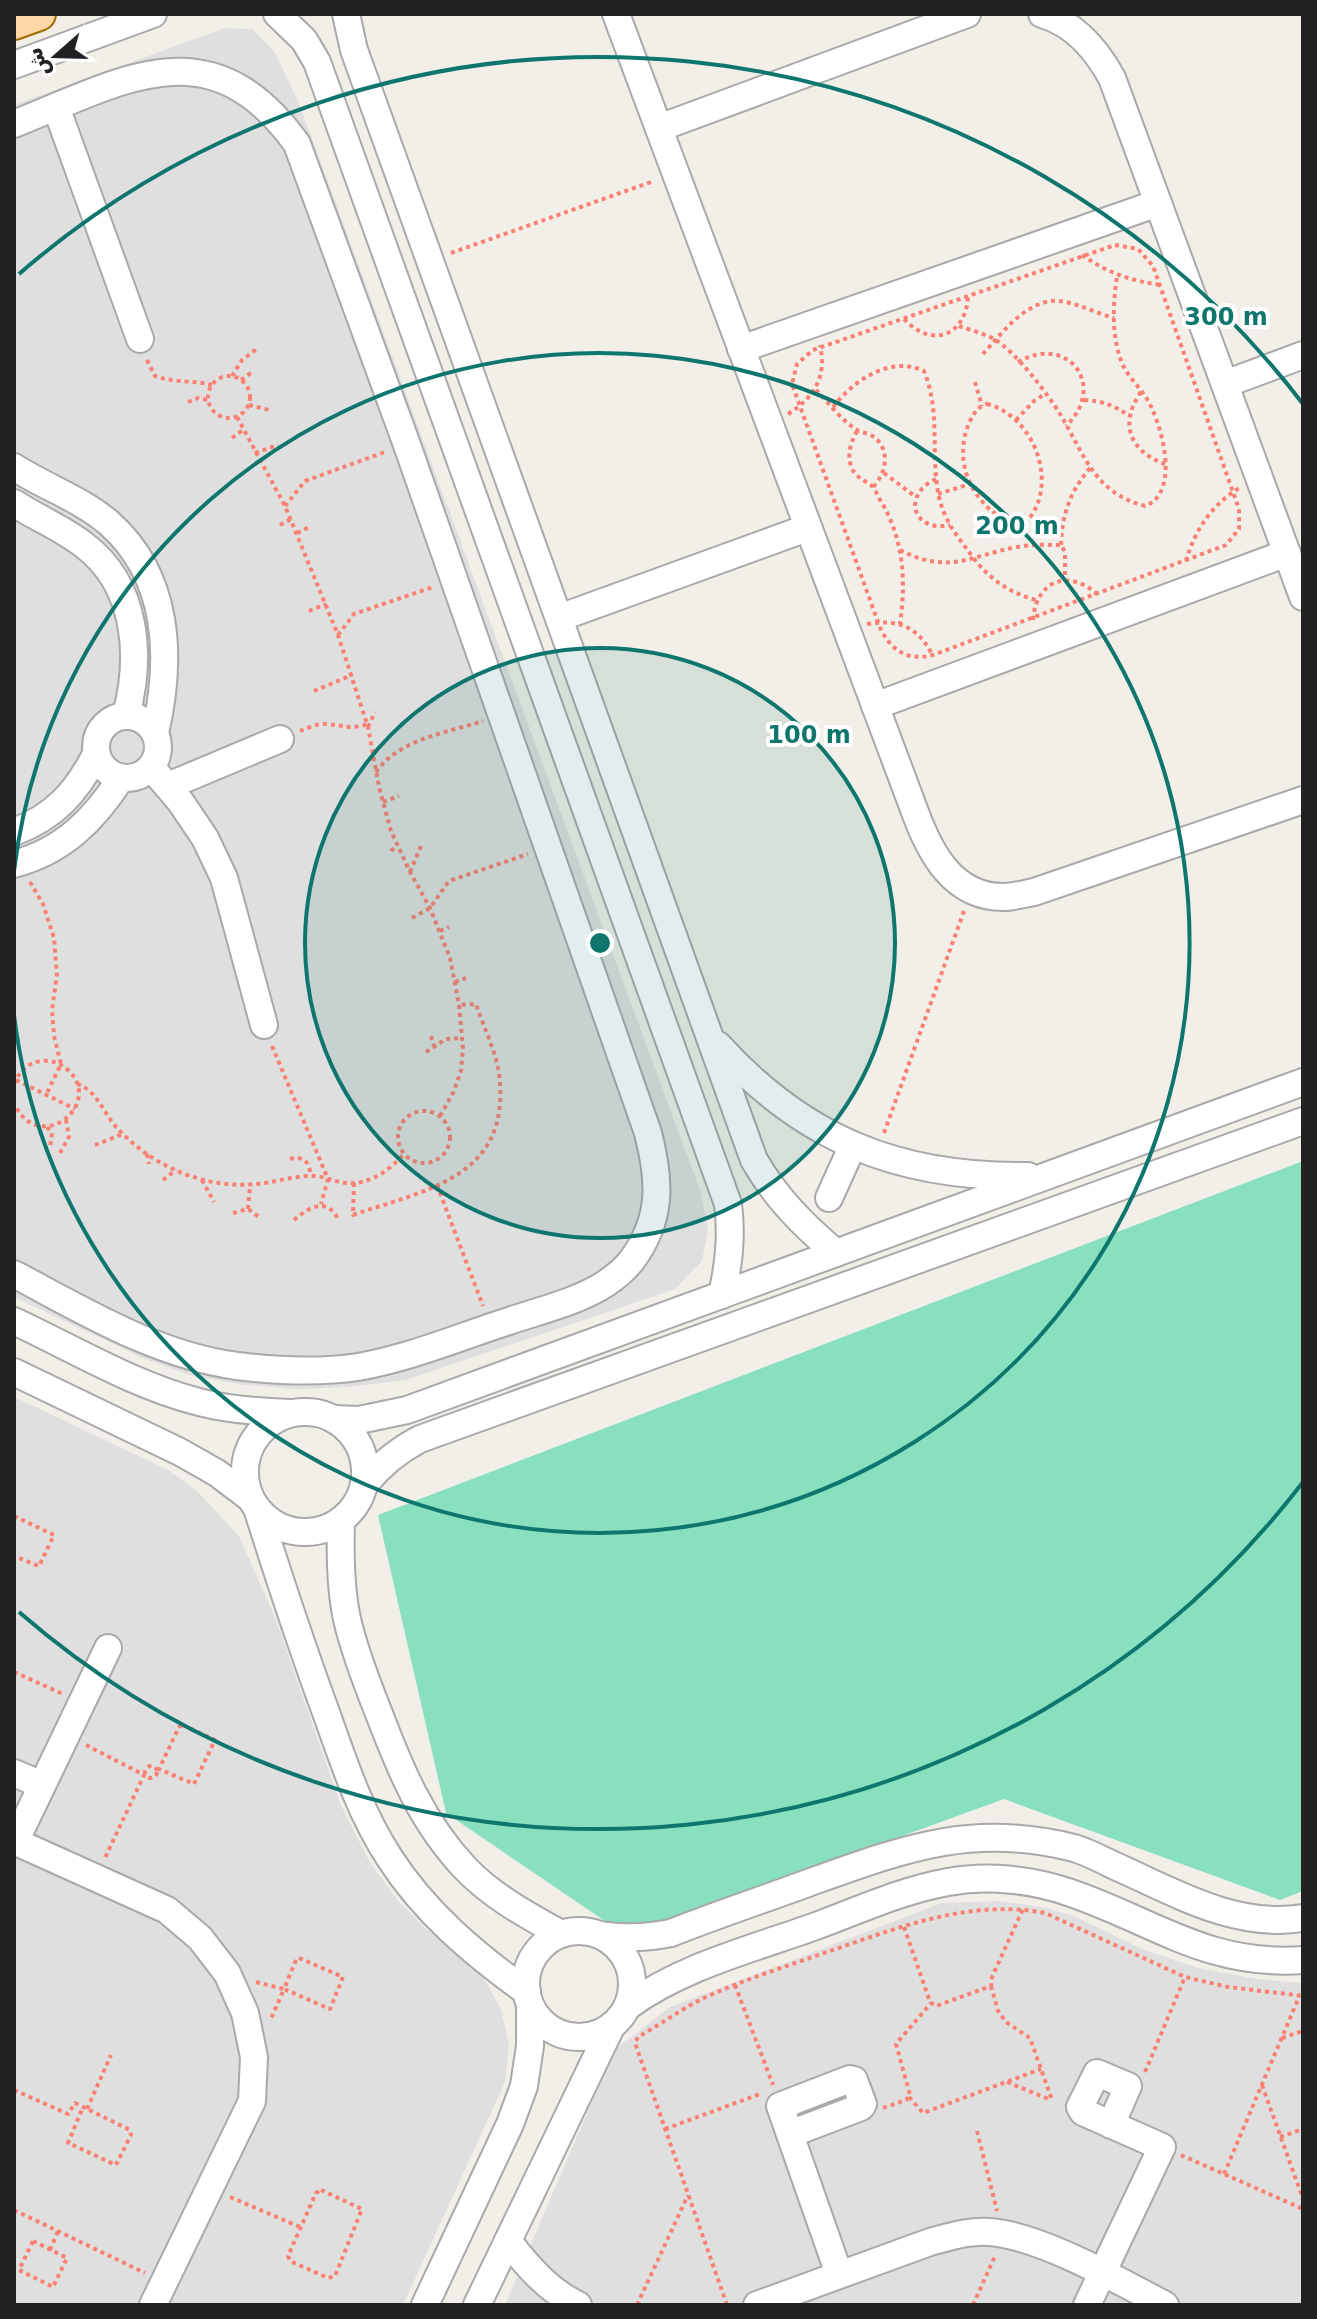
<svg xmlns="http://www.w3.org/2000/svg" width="1317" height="2319" viewBox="0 0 1317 2319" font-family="'DejaVu Sans','Noto Sans Arabic',sans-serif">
<rect width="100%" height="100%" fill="#f2efe9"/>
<!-- residential -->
<g fill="#e0dfdf">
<polygon points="225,28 252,29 274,51 298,101 701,1193 708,1230 702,1261 675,1289 406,1380 348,1387 297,1389 245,1385 193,1376 145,1359 14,1297 14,105"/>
<polygon points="14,1397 168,1470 197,1491 239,1536 276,1620 340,1803 369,1861 399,1902 427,1930 457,1952 483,1977 501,2009 509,2045 505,2082 403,2305 14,2305"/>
<polygon points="999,1901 1042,1907 1072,1915 1142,1949 1198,1968 1257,1979 1303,1983 1303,2305 505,2305 614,2050 670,2007 942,1903"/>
</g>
<!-- pitch -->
<polygon fill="#88e0be" points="1303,1161 1303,1891 1280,1900 1004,1799 627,1936 446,1813 378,1515"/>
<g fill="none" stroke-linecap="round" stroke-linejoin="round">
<!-- minor casing -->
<g stroke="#a9a9a9" stroke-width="30">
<g id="minor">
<path d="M277,14L304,40L317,62L728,1204C732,1236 729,1263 722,1295"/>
<path d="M346,14L354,50L754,1160C776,1198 803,1225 836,1253"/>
<path d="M616,14L915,812C930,853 953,897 1003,897C1013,897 1024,894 1034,892L1303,800"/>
<path d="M1042,14C1075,24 1096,49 1112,78L1303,597"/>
<polyline points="14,65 153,14"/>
<polyline points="56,107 140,339"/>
<path d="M14,124C124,80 211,24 297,144L407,445L648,1133C660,1180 663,1218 632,1260C626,1268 614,1278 605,1284C577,1302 541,1310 509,1321C459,1337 410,1358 358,1367C318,1373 277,1371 237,1366C156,1355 86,1312 14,1274"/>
<polyline points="659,128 967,14"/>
<polyline points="741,349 1158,203"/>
<polyline points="1225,384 1303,355"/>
<path d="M14,467C45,487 81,499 109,523C170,577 172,659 155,733"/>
<path d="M14,503C37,518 62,528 84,545C137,585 142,656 126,715"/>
<polyline points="559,618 807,528"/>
<polyline points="875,706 1287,553"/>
<circle cx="127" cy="747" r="31"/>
<polyline points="151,767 180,801 205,838 224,878 264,1025"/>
<polyline points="168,786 280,739"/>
<path d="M14,832C54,817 77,792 96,754"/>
<path d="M14,864C63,851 94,820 121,778"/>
<path d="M718,1045C804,1140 900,1178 1028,1176"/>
<polyline points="829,1198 853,1145"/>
<path d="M14,1321C74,1349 135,1386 199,1402C229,1410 259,1412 290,1413"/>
<polyline points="14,1372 180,1452 217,1473 250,1498"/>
<circle cx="305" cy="1472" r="60"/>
<polyline points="334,1419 359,1420 407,1410 1303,1082"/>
<path d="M365,1484C381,1464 397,1451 420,1439L1303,1121"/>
<path d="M258,1511C280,1581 303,1650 328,1718C345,1766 361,1814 389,1857C424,1912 474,1954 527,1992"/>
<path d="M341,1522C340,1554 340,1587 347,1619C354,1650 366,1681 378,1711C400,1769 422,1823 466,1869C493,1897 527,1915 561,1934"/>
<polyline points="14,1773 42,1785"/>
<polyline points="14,1841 167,1910 200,1938 227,1973 245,2013 254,2057 252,2101 153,2305"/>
<polyline points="15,1842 108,1648"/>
<circle cx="579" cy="1984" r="53"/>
<path d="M600,1935C625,1939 646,1938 671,1933C716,1915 762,1900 808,1883C903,1849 972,1822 1074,1848C1087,1852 1101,1859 1113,1865C1174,1892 1235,1929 1303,1918"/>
<path d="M628,2006C683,1966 752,1949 816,1926C859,1910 903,1890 948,1882C987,1875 1030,1879 1068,1892C1152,1920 1207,1967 1303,1960"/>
<polyline points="790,2134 861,2107 863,2104 854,2080 850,2079 780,2106 839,2274"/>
<path d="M508,2241C528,2267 549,2291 578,2305"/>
<polyline points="425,2305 510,2124 524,2086 530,2046 530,2005"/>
<polyline points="477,2305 611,2027"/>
<path d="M757,2305L930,2242C949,2237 970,2230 990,2232C1041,2236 1119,2281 1165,2305"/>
<polyline points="1087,2305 1162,2147 1083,2112 1080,2107 1097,2073 1128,2086 1111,2125"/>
</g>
</g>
<!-- major casing -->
<g stroke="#a06b00" stroke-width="36">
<polyline id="major" points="14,23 39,14"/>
</g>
<!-- path -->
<g stroke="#fa8072" stroke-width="4" stroke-dasharray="4 4" stroke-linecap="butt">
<path d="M1115,245L1138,249L1153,266L1239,509V529L1226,545L933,655C907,662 889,649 879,625L792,384L797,364L813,350Z"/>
<polyline points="451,253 654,181"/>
<path d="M1082,255C1108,273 1131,281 1162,285"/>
<path d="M904,319C932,349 966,336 968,296"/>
<path d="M959,326C970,330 983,333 994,339C1015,351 1047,393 1060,414C1085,455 1093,492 1145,506C1181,493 1162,424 1147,399C1139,386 1128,377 1122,363C1111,335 1113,304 1117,276"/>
<path d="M983,354C1001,334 1028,298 1059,301C1077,303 1096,313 1114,318"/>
<path d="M147,360L155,376C174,383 193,380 212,385"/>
<path d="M1018,362C1068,333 1108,386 1066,426"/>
<polyline points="232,376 242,360 258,348"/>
<circle cx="229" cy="397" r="21"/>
<polyline points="241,380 252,372"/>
<polyline points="975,382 982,406"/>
<path d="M816,390C828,402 842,421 857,430C859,432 866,433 869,434C891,445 888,472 873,487"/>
<path d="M1141,392C1119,423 1129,451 1165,464"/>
<path d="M1084,400C1103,401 1114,405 1129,416"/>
<polyline points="188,402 198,398 208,400"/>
<path d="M987,404C1031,415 1058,477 1031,516C1005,534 975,499 967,476C961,458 962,438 970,421C975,412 977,407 987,404Z"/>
<polyline points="249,405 269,410"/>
<path d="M833,407C853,381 890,355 924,371C942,415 929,458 940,501C946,524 961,541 975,560C991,580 1010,593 1036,600"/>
<path d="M788,414C815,397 827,376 820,345"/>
<polyline points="237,417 285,506 338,635 368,727 379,787 391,831 410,872 430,908 450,958 459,1005 463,1049 461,1071 453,1093 440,1116"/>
<polyline points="1016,420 1034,401 1045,394"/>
<path d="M857,431C851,442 847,453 851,466C855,478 864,479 873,487C876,491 879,499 882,503C904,541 906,582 900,624"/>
<polyline points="232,438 243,430"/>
<polyline points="255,453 278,445"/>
<polyline points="884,473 916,497"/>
<path d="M936,479C901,495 913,533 950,525"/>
<polyline points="938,494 970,484"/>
<polyline points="285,506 305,481 385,452"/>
<polyline points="280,525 291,519"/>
<polyline points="297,533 309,527"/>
<path d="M1061,545C1062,514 1070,492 1090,468"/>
<path d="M900,550C949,575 969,556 1017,547C1032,544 1046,545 1061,545L1065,552V579"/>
<path d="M1186,561C1195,530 1212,504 1241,487"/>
<polyline points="309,611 326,604"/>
<path d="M1033,620C1036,580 1069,568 1098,595"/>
<path d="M867,624C898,619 917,626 932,654"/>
<polyline points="338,635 354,614 433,587"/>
<polyline points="314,691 352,675"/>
<polyline points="368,727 375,712"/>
<path d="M300,731C308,728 317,723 326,724C342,725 351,730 367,724"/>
<path d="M376,772C399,739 446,733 483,721"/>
<polyline points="383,802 399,796"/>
<polyline points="391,851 397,845"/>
<polyline points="410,872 421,846"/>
<polyline points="30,882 43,904 54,938 57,975 52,1010 54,1036 61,1064 46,1095"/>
<polyline points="412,918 430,908 449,881 528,854"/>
<polyline points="440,931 449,927"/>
<polyline points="455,982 466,978"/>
<polyline points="431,1036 434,1046"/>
<polyline points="272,1046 328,1179 321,1204"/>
<polyline points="426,1052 446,1039 462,1038"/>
<polyline points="16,1080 75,1109"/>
<path d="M14,1084C19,1072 27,1063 41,1061C51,1060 61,1063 69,1071C104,1105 38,1157 14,1103"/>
<path d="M77,1084C96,1089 104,1114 117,1128C152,1166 204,1189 255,1184C273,1183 292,1176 310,1176C322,1175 334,1182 346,1183C369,1185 391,1170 404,1153"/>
<circle cx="424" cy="1137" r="26"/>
<polyline points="47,1127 52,1133 50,1148"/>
<polyline points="884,1133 964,911"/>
<polyline points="95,1145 123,1134"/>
<polyline points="60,1153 69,1137 66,1120"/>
<polyline points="147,1154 149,1164"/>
<path d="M290,1159C303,1155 311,1163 310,1176"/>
<polyline points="163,1180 176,1170"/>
<polyline points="202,1180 214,1202"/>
<path d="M354,1183L353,1215C428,1189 512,1177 499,1074C496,1051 483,1026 476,1004L459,1005"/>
<polyline points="437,1185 483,1306"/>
<polyline points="248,1209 250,1185"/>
<polyline points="233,1213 248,1209 259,1217"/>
<path d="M294,1220C309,1207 327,1197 338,1219"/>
<polyline points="14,1516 54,1535 39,1566 14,1556"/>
<polyline points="14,1672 63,1694"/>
<polygon points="183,1725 215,1740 194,1784 159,1769 179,1727"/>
<polyline points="86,1745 144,1775 104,1860"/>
<circle cx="151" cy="1772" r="6"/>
<polyline points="904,1927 930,2002 936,2006 991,1986 992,1977 1023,1909"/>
<polygon points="299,1958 343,1977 330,2009 284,1989 296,1960"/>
<polyline points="256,1982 284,1989 270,2021"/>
<polyline points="735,1985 773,2085"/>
<polyline points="991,1986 998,2011 1006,2022 1030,2038 1052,2100"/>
<polyline points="1282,2038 1303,2031"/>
<polyline points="1145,2072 1185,1977"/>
<polyline points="1007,2082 1051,2100"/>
<polyline points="1262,2085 1303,2199"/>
<polyline points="14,2090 68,2114 75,2103 130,2130 131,2135 116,2165 68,2143 83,2107"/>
<polyline points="909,2097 923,2113 1041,2069"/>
<polyline points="883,2108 906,2100 910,2095 896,2044 931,2003"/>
<polyline points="87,2109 111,2055"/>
<polyline points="665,2129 760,2094"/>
<polyline points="977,2131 997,2211"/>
<polyline points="1280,2137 1303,2129"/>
<polyline points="1181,2155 1303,2209"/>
<polyline points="1224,2174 1299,1997"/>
<polygon points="321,2190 362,2209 335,2276 328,2278 290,2261 288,2256 316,2193"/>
<polyline points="230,2197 300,2227"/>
<polyline points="14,2210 145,2273"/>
<polygon points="33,2241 67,2258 53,2287 19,2270"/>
<polyline points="50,2250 58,2231"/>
<polyline points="637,2305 688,2195"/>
<path d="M727,2305L635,2043L638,2037C661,2024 683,2008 706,1997C743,1980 782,1968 821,1954C893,1930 967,1898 1045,1913L1185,1977L1228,1987L1303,1996"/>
<polyline points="973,2305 995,2256"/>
</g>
<!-- minor -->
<use href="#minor" stroke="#fff" stroke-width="26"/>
<!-- major -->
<use href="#major" stroke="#fcd6a4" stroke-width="32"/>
</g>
<!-- distance rings -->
<circle cx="600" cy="943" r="295" fill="#0f766e" fill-opacity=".12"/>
<g fill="none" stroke="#0f766e" stroke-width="4">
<circle cx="600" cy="943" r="295"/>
<path d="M14 871A590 590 0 1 1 14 1015"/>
<path d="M1303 1482A886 886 0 0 1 19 1612M19 274A886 886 0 0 1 1303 404"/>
</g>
<circle cx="600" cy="943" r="12" fill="#0f766e" stroke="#fff" stroke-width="4"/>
<g font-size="24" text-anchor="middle" font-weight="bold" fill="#0f766e" stroke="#fff" stroke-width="8" stroke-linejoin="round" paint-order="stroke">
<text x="1226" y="325">300 m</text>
<text x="1017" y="534">200 m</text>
<text x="809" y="743">100 m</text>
</g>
<!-- border -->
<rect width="1317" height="2319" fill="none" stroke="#222222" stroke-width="32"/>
<!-- north arrow -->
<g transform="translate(56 56) rotate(250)" stroke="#ffffff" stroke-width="6" paint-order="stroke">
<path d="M0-6L14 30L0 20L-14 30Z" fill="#222222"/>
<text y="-12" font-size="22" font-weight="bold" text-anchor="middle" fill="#222222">ش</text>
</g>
</svg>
